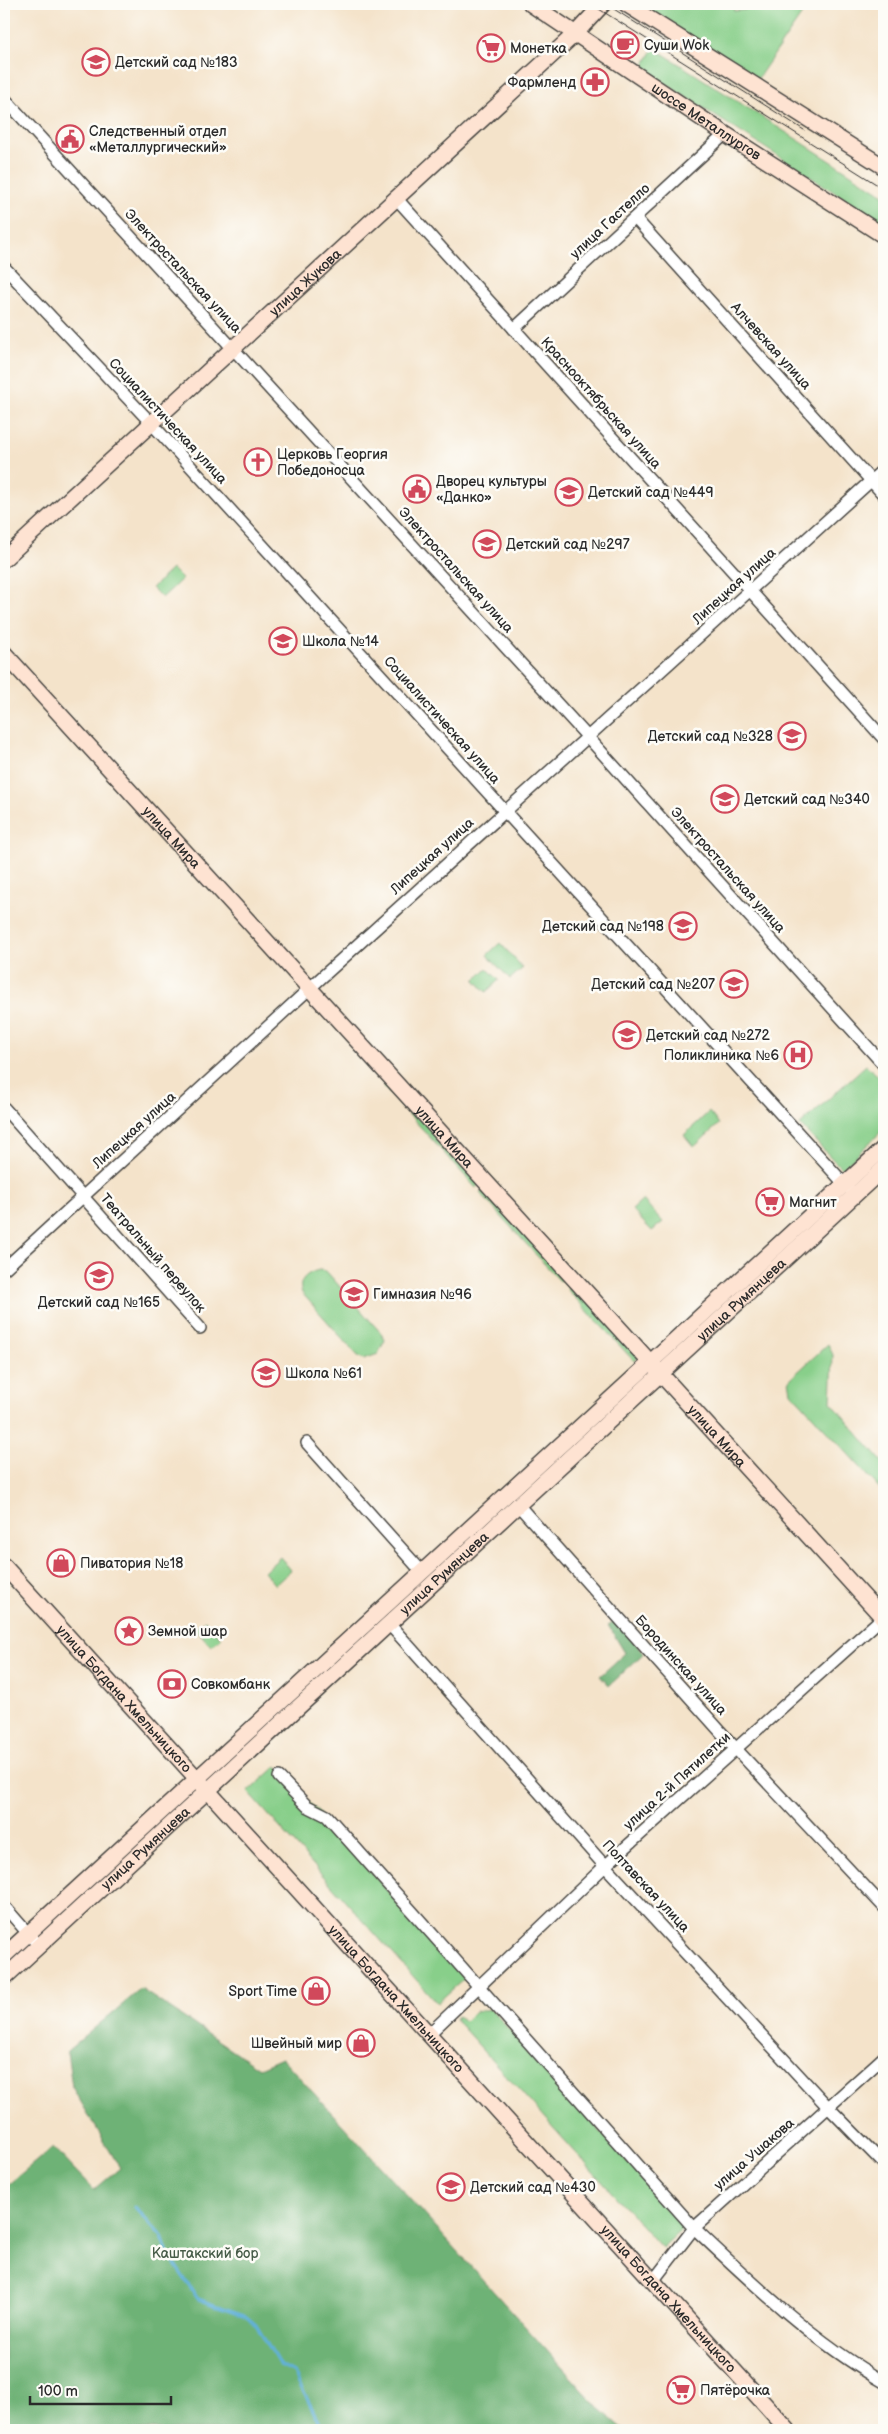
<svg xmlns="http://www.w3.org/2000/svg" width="888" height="2434" viewBox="0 0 888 2434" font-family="'Balsamiq Sans',sans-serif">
<rect width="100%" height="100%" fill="#fdfcf7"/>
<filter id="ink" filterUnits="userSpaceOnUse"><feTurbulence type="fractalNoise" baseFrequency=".02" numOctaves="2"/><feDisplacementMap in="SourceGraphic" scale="10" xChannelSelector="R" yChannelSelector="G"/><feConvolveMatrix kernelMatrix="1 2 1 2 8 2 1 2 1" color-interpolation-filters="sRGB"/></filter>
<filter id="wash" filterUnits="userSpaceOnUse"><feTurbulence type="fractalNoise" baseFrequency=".0096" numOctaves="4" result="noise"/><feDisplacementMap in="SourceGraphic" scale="20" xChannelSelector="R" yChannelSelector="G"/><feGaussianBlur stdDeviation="1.12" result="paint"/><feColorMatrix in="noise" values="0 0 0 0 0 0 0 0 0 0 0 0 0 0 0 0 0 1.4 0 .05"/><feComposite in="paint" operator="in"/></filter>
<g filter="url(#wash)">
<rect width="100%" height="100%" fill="#f4e3ca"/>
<!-- green -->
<g fill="#88cf8a" stroke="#5a7d5a">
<polygon points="645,4 734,4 734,11 745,10 745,4 806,4 807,7 756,81 655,17"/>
<polygon points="654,48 884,195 884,224 642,69"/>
<polygon points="172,569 182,579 162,598 152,588"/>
<polygon points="500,943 523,968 510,979 487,955"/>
<polygon points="487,968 499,980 486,992 475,980"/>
<polygon points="866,1065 884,1081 884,1129 842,1169 800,1125"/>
<polygon points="389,1081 481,1183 476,1188 383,1086"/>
<polygon points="709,1112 719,1124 694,1147 684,1135"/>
<polygon points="486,1188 566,1276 560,1281 480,1193"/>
<polygon points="643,1200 663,1222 652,1231 632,1210"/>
<path d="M319,1270L326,1271L382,1334L385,1340L378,1354L364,1359L358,1356L302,1293C297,1280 307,1273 319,1270Z"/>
<polygon points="573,1283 640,1356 634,1361 567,1289"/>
<polygon points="828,1344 833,1355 831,1402 884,1464 884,1493 791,1392 789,1380"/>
<polygon points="280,1557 291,1570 275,1585 264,1572"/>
<polygon points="205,1620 221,1638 211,1646 195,1628"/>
<polygon points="277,1766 465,1978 437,2003 248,1792"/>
<polygon points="491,2009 685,2226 662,2248 455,2019 457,2016 465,2021 475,2011"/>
</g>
<!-- forest -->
<g fill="#6eb276" stroke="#4c6e50">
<polygon points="616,1620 644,1653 609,1686 600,1676 625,1653 608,1625"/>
<polygon points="141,1989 259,2068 282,2058 599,2408 625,2430 4,2430 4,2188 53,2147 94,2190 120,2168 72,2087 67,2051"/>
</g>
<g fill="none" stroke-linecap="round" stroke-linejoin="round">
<!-- stream -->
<polyline stroke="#62b1dc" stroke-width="3" points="135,2207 162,2237 168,2254 198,2299 244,2315 256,2325 280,2366 294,2373 323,2430"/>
</g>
</g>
<g filter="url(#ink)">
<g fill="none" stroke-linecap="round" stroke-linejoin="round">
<!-- street casing -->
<g stroke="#494743" stroke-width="14">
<g id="street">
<polyline points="4,98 595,745 884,1065"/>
<polyline points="396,198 884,739"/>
<polyline points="635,218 884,495"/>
<polyline points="4,267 152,424 849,1189"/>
<polyline points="514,329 725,134"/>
<polyline points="4,1108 200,1328"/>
<polyline points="4,1269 321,978 884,469"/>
<polyline points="307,1443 422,1572"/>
<polyline points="519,1506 736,1749 884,1907"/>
<polyline points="390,1625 605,1866 829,2108 884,2164"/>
<path d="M279,1777L307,1806L327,1816L694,2228C753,2284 813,2341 884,2382"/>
<polyline points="4,1906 39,1946"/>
<polyline points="429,2034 605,1866 883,1617"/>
<polyline points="653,2281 694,2228 884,2057"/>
</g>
</g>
<!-- secondary casing -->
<g stroke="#494743" stroke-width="18">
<g id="secondary">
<path id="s1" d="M531,4L725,134L884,236"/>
<polyline points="626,4 884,167"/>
<path id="s2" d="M4,559L576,33L603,4"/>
<path id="s3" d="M4,653L884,1619"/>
<path id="s4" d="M4,1566L788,2430"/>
<polyline points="4,1956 884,1148"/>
<path id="s5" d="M4,1978L884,1168"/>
</g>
</g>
<!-- street -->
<use href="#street" stroke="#fff" stroke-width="11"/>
<!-- secondary -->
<use href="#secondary" stroke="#fee3d2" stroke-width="15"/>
<!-- tram -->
<g stroke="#2b2b2b" stroke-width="1">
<polyline points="591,4 884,189"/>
<polyline points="606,4 804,130"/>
</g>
</g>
</g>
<!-- icons -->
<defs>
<g id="cafe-ring" transform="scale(1.4375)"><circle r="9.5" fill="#fdfcf7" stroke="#d1495b" stroke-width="1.5"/><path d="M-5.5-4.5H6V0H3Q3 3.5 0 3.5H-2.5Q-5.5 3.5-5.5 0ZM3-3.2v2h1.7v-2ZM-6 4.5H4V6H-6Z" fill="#d1495b"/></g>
<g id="supermarket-ring" transform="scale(1.4375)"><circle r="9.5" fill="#fdfcf7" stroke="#d1495b" stroke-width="1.5"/><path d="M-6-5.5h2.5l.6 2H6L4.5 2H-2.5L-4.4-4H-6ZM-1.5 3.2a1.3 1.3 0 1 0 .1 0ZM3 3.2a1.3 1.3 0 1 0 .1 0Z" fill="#d1495b"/></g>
<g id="school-ring" transform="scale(1.4375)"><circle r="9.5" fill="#fdfcf7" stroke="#d1495b" stroke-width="1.5"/><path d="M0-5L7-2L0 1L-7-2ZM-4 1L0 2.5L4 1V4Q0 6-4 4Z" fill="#d1495b"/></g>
<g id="pharmacy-ring" transform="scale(1.4375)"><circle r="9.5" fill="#fdfcf7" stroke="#d1495b" stroke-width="1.5"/><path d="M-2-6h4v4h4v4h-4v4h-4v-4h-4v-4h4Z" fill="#d1495b"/></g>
<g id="civic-ring" transform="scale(1.4375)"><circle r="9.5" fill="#fdfcf7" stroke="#d1495b" stroke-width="1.5"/><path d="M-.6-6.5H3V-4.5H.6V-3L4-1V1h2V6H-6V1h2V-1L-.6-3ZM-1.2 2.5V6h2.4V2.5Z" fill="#d1495b"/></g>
<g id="church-ring" transform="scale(1.4375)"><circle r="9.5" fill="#fdfcf7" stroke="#d1495b" stroke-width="1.5"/><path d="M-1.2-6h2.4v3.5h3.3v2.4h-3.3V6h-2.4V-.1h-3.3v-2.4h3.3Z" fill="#d1495b"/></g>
<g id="hospital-ring" transform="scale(1.4375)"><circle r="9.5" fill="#fdfcf7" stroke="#d1495b" stroke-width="1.5"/><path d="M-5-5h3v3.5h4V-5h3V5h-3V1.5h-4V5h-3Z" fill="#d1495b"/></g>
<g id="shop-ring" transform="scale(1.4375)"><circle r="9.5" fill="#fdfcf7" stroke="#d1495b" stroke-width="1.5"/><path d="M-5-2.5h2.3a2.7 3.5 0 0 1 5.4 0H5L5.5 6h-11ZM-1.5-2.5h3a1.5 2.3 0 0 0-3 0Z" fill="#d1495b"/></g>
<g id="sight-ring" transform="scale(1.4375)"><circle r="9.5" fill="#fdfcf7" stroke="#d1495b" stroke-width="1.5"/><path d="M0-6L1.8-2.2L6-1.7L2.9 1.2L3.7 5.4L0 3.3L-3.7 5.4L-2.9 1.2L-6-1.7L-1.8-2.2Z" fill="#d1495b"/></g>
<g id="bank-ring" transform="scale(1.4375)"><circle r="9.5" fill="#fdfcf7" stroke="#d1495b" stroke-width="1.5"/><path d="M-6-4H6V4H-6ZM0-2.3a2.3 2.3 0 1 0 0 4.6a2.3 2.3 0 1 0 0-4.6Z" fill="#d1495b"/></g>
</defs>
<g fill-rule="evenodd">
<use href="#cafe-ring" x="625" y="45"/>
<use href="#supermarket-ring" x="491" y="48"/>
<use href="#school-ring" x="96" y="62"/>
<use href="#pharmacy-ring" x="595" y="82"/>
<use href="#civic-ring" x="70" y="139"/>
<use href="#church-ring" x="258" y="462"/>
<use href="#civic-ring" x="417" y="489"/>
<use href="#school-ring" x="569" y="492"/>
<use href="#school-ring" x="487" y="544"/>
<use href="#school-ring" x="283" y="641"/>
<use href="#school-ring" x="792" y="736"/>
<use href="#school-ring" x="725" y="799"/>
<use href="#school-ring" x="683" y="926"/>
<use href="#school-ring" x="734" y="984"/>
<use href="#school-ring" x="627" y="1035"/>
<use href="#hospital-ring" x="798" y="1055"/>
<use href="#supermarket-ring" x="770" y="1202"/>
<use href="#school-ring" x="99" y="1276"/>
<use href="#school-ring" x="354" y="1294"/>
<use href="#school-ring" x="266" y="1373"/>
<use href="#shop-ring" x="61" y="1563"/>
<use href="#sight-ring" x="129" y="1631"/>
<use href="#bank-ring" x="172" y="1684"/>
<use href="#shop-ring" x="316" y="1991"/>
<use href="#shop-ring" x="361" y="2043"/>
<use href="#school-ring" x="451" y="2187"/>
<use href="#supermarket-ring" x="681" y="2390"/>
</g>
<g text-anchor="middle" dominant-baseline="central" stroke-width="5" stroke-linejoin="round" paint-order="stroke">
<!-- poi labels -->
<g font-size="14" fill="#2b2b2b" stroke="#fdfcf7" text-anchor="start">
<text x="644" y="45">Суши Wok</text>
<text x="510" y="48">Монетка</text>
<text x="115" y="62">Детский сад №183</text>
<text x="576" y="82" text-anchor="end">Фармленд</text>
<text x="89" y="131">Следственный отдел<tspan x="89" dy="16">«Металлургический»</tspan></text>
<text x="277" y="454">Церковь Георгия<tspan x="277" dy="16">Победоносца</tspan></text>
<text x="436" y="481">Дворец культуры<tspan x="436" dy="16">«Данко»</tspan></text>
<text x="588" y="492">Детский сад №449</text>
<text x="506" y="544">Детский сад №297</text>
<text x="302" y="641">Школа №14</text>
<text x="773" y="736" text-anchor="end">Детский сад №328</text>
<text x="744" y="799">Детский сад №340</text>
<text x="664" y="926" text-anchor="end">Детский сад №198</text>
<text x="715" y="984" text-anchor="end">Детский сад №207</text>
<text x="646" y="1035">Детский сад №272</text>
<text x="779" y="1055" text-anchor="end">Поликлиника №6</text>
<text x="789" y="1202">Магнит</text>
<text x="373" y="1294">Гимназия №96</text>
<text x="99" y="1302" text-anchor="middle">Детский сад №165</text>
<text x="285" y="1373">Школа №61</text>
<text x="80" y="1563">Пиватория №18</text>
<text x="148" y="1631">Земной шар</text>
<text x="191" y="1684">Совкомбанк</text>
<text x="297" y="1991" text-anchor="end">Sport Time</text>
<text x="342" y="2043" text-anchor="end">Швейный мир</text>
<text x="470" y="2187">Детский сад №430</text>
<text x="700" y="2390">Пятёрочка</text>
</g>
<!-- street labels -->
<g font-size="14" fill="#2b2b2b" stroke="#fdfcf7">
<text stroke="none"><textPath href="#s1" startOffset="211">шоссе Металлургов</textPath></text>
<text transform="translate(610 221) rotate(-43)">улица Гастелло</text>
<text transform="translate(183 271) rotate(47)">Электростальская улица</text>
<text stroke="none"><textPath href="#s2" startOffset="409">улица Жукова</textPath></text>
<text transform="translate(771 346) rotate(48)">Алчевская улица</text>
<text transform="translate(601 403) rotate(48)">Краснооктябрьская улица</text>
<text transform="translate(168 421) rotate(47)">Социалистическая улица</text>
<text transform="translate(456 570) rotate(48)">Электростальская улица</text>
<text transform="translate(734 586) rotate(-42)">Липецкая улица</text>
<text transform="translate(442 720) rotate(48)">Социалистическая улица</text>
<text stroke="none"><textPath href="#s3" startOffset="249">улица Мира</textPath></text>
<text transform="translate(432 856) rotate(-42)">Липецкая улица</text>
<text transform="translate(728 870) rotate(48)">Электростальская улица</text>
<text transform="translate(134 1130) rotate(-42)">Липецкая улица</text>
<text stroke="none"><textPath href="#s3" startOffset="654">улица Мира</textPath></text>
<text transform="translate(153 1253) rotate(49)">Театральный переулок</text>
<text stroke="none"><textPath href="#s5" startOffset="1002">улица Румянцева</textPath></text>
<text stroke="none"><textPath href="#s3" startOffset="1059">улица Мира</textPath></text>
<text stroke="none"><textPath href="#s5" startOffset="598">улица Румянцева</textPath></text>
<text transform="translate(681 1665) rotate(48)">Бородинская улица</text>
<text stroke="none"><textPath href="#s4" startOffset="179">улица Богдана Хмельницкого</textPath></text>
<text transform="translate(677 1781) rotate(-42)">улица 2-й Пятилетки</text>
<text stroke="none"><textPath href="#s5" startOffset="192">улица Румянцева</textPath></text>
<text transform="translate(646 1886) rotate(47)">Полтавская улица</text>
<text stroke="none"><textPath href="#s4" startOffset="584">улица Богдана Хмельницкого</textPath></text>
<text transform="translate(754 2154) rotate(-41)">улица Ушакова</text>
<text stroke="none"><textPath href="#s4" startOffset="989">улица Богдана Хмельницкого</textPath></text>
</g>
<!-- park labels -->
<g font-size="14" fill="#475c48" stroke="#fdfcf7">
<text x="205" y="2253">Каштакский бор</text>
</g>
</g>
<!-- margin -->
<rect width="888" height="2434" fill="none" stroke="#fdfcf7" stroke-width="20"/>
<!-- scale -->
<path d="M30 2396v8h141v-8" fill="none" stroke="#2b2b2b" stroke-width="2.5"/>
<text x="38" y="2396" font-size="15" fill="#2b2b2b" stroke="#fdfcf7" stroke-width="4" paint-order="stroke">100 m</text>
</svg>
